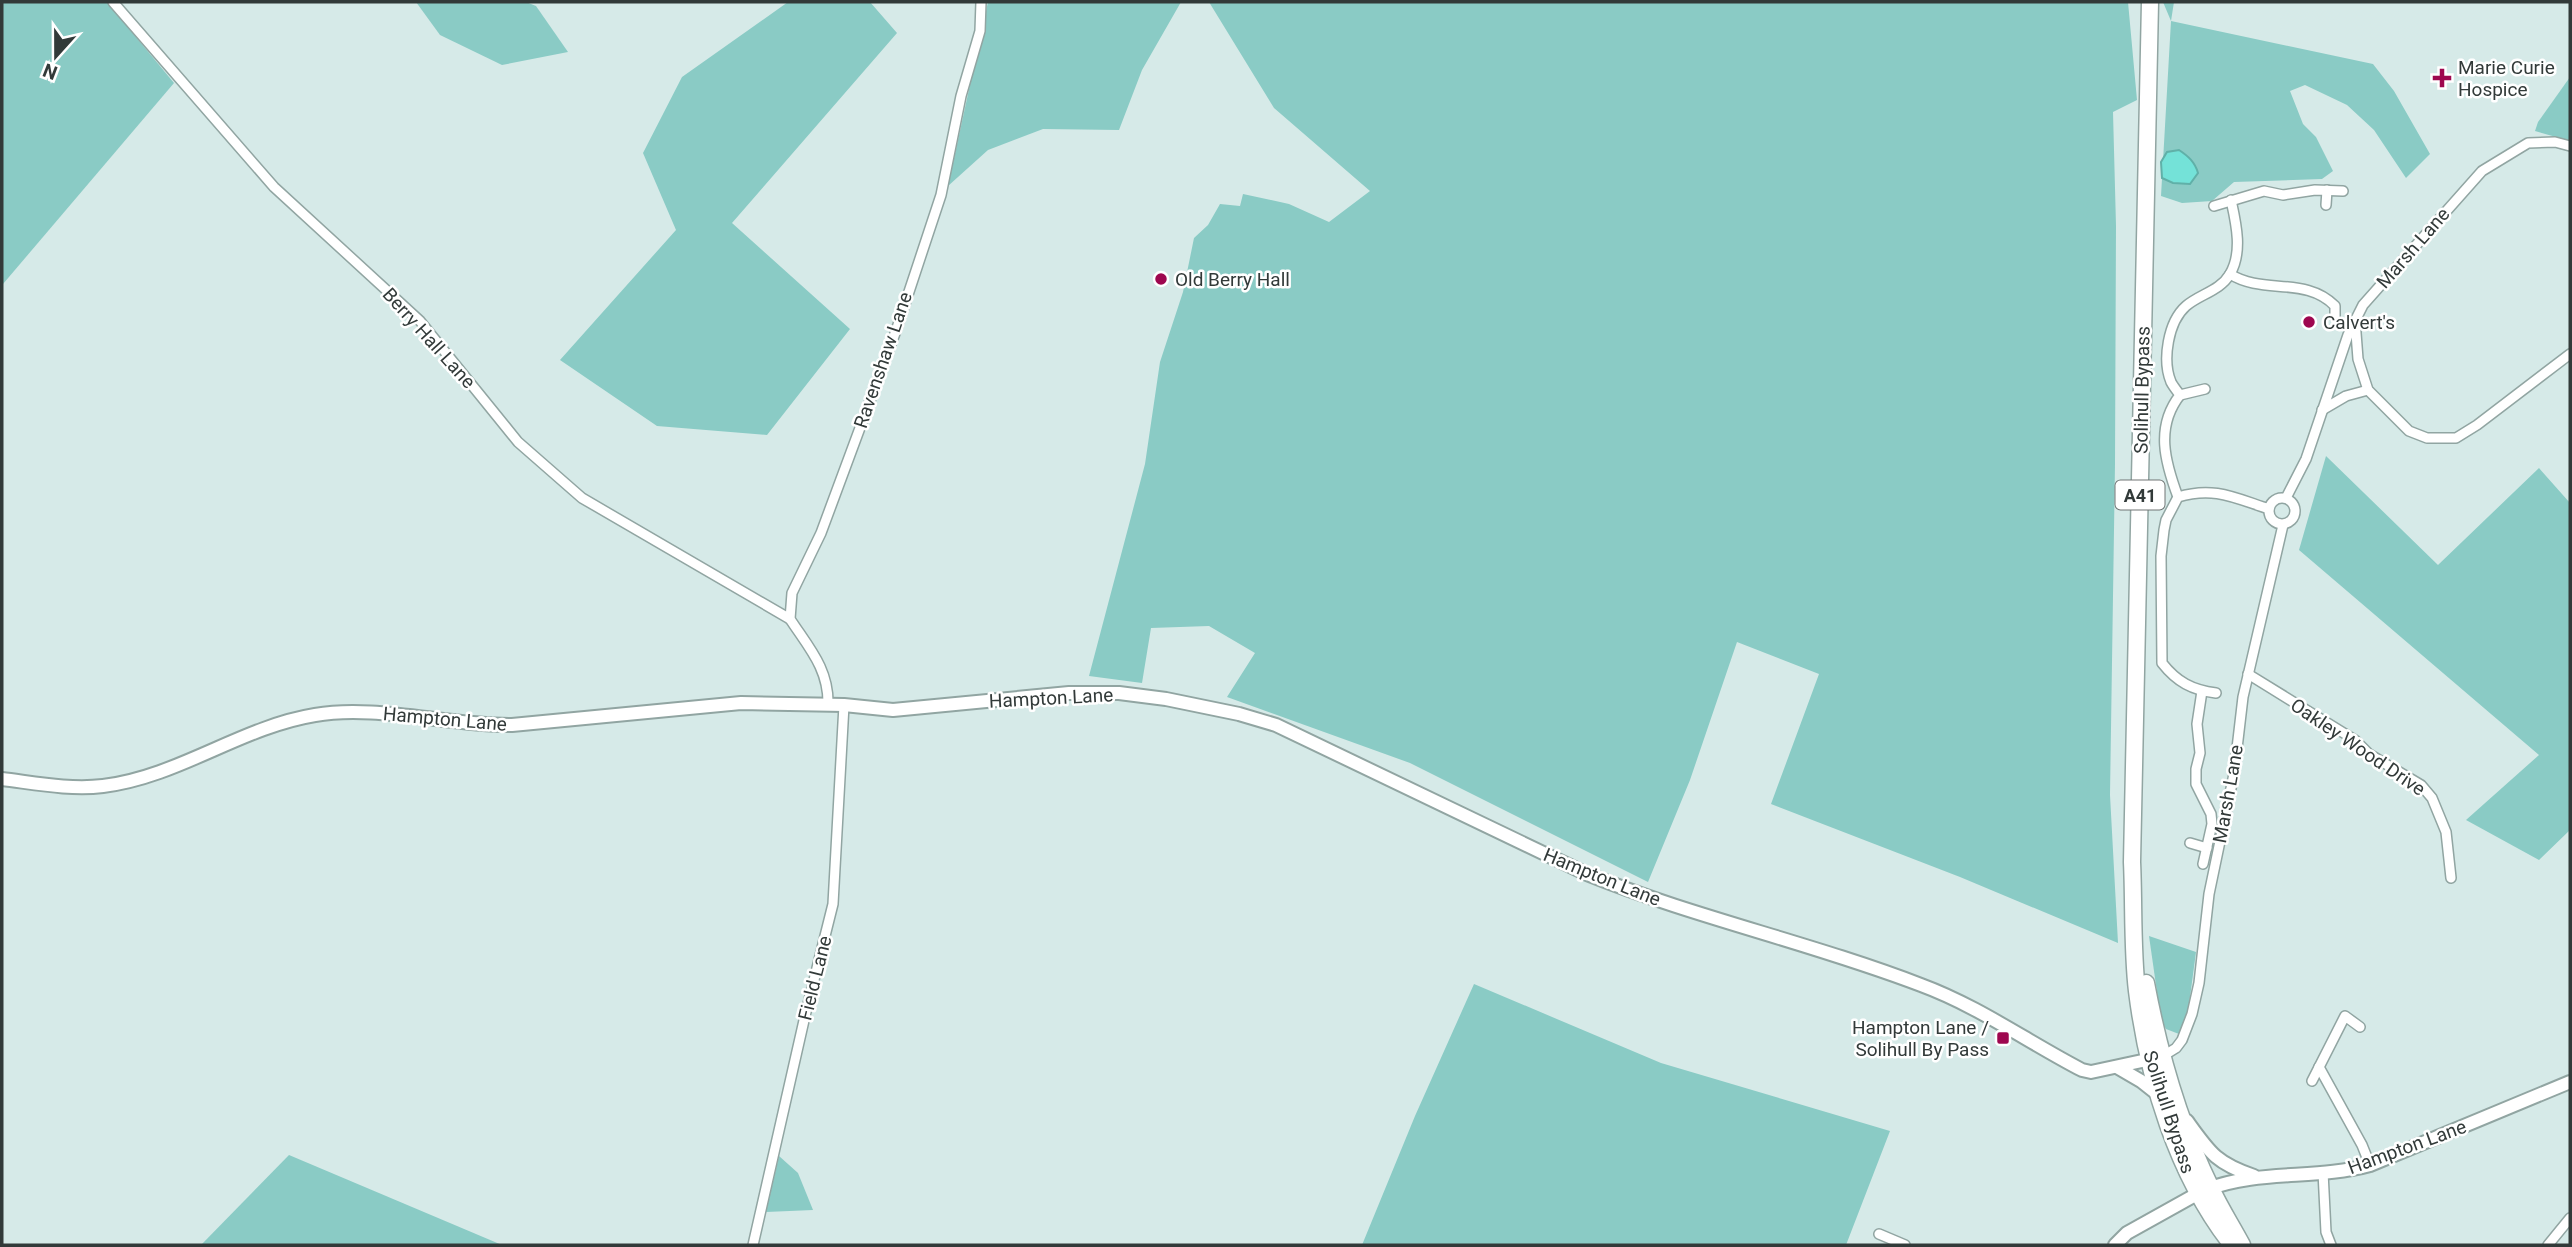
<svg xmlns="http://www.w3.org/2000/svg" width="2572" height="1247" viewBox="0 0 2572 1247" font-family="Roboto,sans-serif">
<rect width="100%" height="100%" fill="#d6eae8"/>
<!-- green -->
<g fill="#8acbc5">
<polygon points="2,2 107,2 174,83 3,284"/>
<polygon points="416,2 526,2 536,6 568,52 502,65 440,35"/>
<polygon points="788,2 870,2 897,33 732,223 850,329 767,435 657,426 560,360 676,230 643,153 682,77"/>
<polygon points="988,2 1181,2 1142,70 1119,130 1043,129 988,150 948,186"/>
<polygon points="1209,2 2128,2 2137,100 2113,112 2116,226 2115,464 2110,795 2118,943 1960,877 1771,804 1819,674 1737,642 1690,780 1648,882 1410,763 1227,697 1255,653 1209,626 1151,628 1142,683 1089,676 1145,464 1160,362 1183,292 1194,238 1208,225 1220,204 1240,206 1243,194 1289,204 1329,222 1370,191 1274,108"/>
<polygon points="2163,2 2174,2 2171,21 2373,64 2394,91 2430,154 2406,178 2374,130 2347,105 2305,85 2290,91 2303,124 2316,137 2333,171 2322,179 2234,182 2212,201 2182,203 2161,196 2171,21"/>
<polygon points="2570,77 2570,141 2535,131 2538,122"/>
<polygon points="2326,456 2438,565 2539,468 2570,503 2570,830 2539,860 2466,820 2539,755 2299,550"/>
<polygon points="2149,936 2196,952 2188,1012 2179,1034 2166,1029 2161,1020"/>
<polygon points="1474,984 1661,1063 1890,1131 1846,1245 1362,1245 1415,1116"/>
<polygon points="289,1155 502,1245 201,1245"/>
<polygon points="779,1156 798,1173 813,1210 766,1212"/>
</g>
<!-- water -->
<path fill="#74e2d8" stroke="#60b0a8" stroke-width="2" d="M2179,150C2188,156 2195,162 2198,173L2190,184L2173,183L2162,178L2161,162L2167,152Z"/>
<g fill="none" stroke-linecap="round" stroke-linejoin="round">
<!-- minor casing -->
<g stroke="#91a5a2" stroke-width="12">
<g id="minor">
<polyline points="113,2 274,187 420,321 518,442 582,498 790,619"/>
<polyline points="2326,205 2327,190"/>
<polyline points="2214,206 2264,191 2283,195 2315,190 2343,191"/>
<path d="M2230,274C2263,295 2306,276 2335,306V317"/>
<polyline points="2355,320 2358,359 2368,390 2409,431 2427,438 2456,438 2477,425 2570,354"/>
<polyline points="2180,395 2205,389"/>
<polyline points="2322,410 2346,396 2368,390"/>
<path d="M2178,497C2165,462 2155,427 2180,395C2177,391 2173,386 2171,382C2162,360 2168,322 2186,306C2200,294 2220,291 2230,274C2243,252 2236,223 2231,200"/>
<circle cx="2282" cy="511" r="13"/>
<polyline points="2286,498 2306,459 2348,335 2363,305 2482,171 2528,143 2555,142 2570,146"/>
<polyline points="2248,674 2355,740 2369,754 2421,785 2432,798 2446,832 2451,878"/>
<polyline points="2202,691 2197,724 2200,753 2196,769 2196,784 2211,814 2212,824 2203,864"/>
<path d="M2216,693C2192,690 2177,682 2162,663L2161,556L2164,530L2166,520L2178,497C2214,486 2235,498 2269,509"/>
<path d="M828,705C829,669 809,648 790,619L792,593L821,533L897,328L941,195L961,96L980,31L981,2"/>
<polyline points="2190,843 2207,848"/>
<polyline points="2163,1056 2176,1048 2182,1040 2192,1014 2199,983 2209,894 2234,774 2243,697 2283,525"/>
<polyline points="2319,1067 2362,1145 2370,1165"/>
<polyline points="2312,1081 2345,1016 2360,1027"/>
<polyline points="2323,1172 2326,1232 2331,1245"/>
<polyline points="1879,1234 1905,1245"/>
<polyline points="753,1245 805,1016 833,904 844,705"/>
<polyline points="2548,1245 2570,1218"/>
</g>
</g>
<!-- tertiary casing -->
<g stroke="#91a5a2" stroke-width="16">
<polyline id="tertiary" points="2115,1245 2127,1233 2197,1194"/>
</g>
<!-- secondary casing -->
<g stroke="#91a5a2" stroke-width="16">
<g id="secondary">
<path d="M2,779C35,783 70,790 103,786C178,777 241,727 315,715C375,704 449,726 512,725L741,703L844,705L893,710L1069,693H1119L1166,699L1239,714L1276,725L1587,874C1696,918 1812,943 1921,985C1978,1006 2028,1042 2082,1070L2091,1072L2156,1058"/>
<polyline points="2117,1067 2141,1081 2160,1096"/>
<path d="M2187,1121C2210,1153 2216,1163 2254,1176"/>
<path d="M2205,1190C2259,1169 2316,1180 2370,1165L2570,1082"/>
</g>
</g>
<!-- trunk casing -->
<g stroke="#91a5a2" stroke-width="19">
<g id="trunk">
<path d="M2150,2L2132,862C2134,904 2132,949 2137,991C2148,1079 2177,1175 2232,1245"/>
<path d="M2146,983C2159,1052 2180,1125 2211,1188C2220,1208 2232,1226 2242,1245"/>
</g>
</g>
<!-- minor -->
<use href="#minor" stroke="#fff" stroke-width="9"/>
<!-- tertiary -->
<use href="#tertiary" stroke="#fff" stroke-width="12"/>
<!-- secondary -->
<use href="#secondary" stroke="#fff" stroke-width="12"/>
<!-- trunk -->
<use href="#trunk" stroke="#fff" stroke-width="16"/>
</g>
<!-- markers -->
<g fill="#9e074f" stroke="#fff" stroke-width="2.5">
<path d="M2438.5 67.5h7v7h7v7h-7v7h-7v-7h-7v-7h7z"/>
<circle cx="1161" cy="279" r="7"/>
<circle cx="2309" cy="322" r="7"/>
<rect x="1996" y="1031" width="14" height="14" rx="3.5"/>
</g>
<g text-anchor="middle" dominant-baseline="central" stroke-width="5" stroke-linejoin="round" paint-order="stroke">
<!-- shield labels -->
<rect fill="#fff" stroke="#707574" stroke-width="2" x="2115.5" y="480.5" width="49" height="29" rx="5"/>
<g font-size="18" font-weight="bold" fill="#323a39">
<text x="2140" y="495">A41</text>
</g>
<!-- poi labels -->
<g font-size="19" fill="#323a39" stroke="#fff" text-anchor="start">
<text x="2458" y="67">Marie Curie<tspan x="2458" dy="22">Hospice</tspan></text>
<text x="1175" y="279">Old Berry Hall</text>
<text x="2323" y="322">Calvert's</text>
<text x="1989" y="1027" text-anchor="end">Hampton Lane /<tspan x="1989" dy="22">Solihull By Pass</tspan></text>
</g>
<!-- street labels -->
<g font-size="19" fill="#323a39" stroke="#fff">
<text transform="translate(2413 248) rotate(-49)">Marsh Lane</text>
<text transform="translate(429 338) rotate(48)">Berry Hall Lane</text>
<text transform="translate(883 360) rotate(-71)">Ravenshaw Lane</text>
<text transform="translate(2142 390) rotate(-89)">Solihull Bypass</text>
<text transform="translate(1051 698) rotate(-3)">Hampton Lane</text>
<text transform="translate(445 719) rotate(5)">Hampton Lane</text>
<text transform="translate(2358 747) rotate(34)">Oakley Wood Drive</text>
<text transform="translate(2228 794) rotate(-80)">Marsh Lane</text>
<text transform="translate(1602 877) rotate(22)">Hampton Lane</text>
<text transform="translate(815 978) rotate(-76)">Field Lane</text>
<text transform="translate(2169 1112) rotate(72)">Solihull Bypass</text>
<text transform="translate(2407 1147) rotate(-20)">Hampton Lane</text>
</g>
</g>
<!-- border -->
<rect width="2572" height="1247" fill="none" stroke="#323a39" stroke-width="7"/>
<!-- north arrow -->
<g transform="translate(56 56) rotate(201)" stroke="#ffffff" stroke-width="5" paint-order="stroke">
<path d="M0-5L12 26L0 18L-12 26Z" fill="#323a39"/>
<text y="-10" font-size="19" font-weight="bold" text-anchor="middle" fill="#323a39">N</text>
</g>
</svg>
